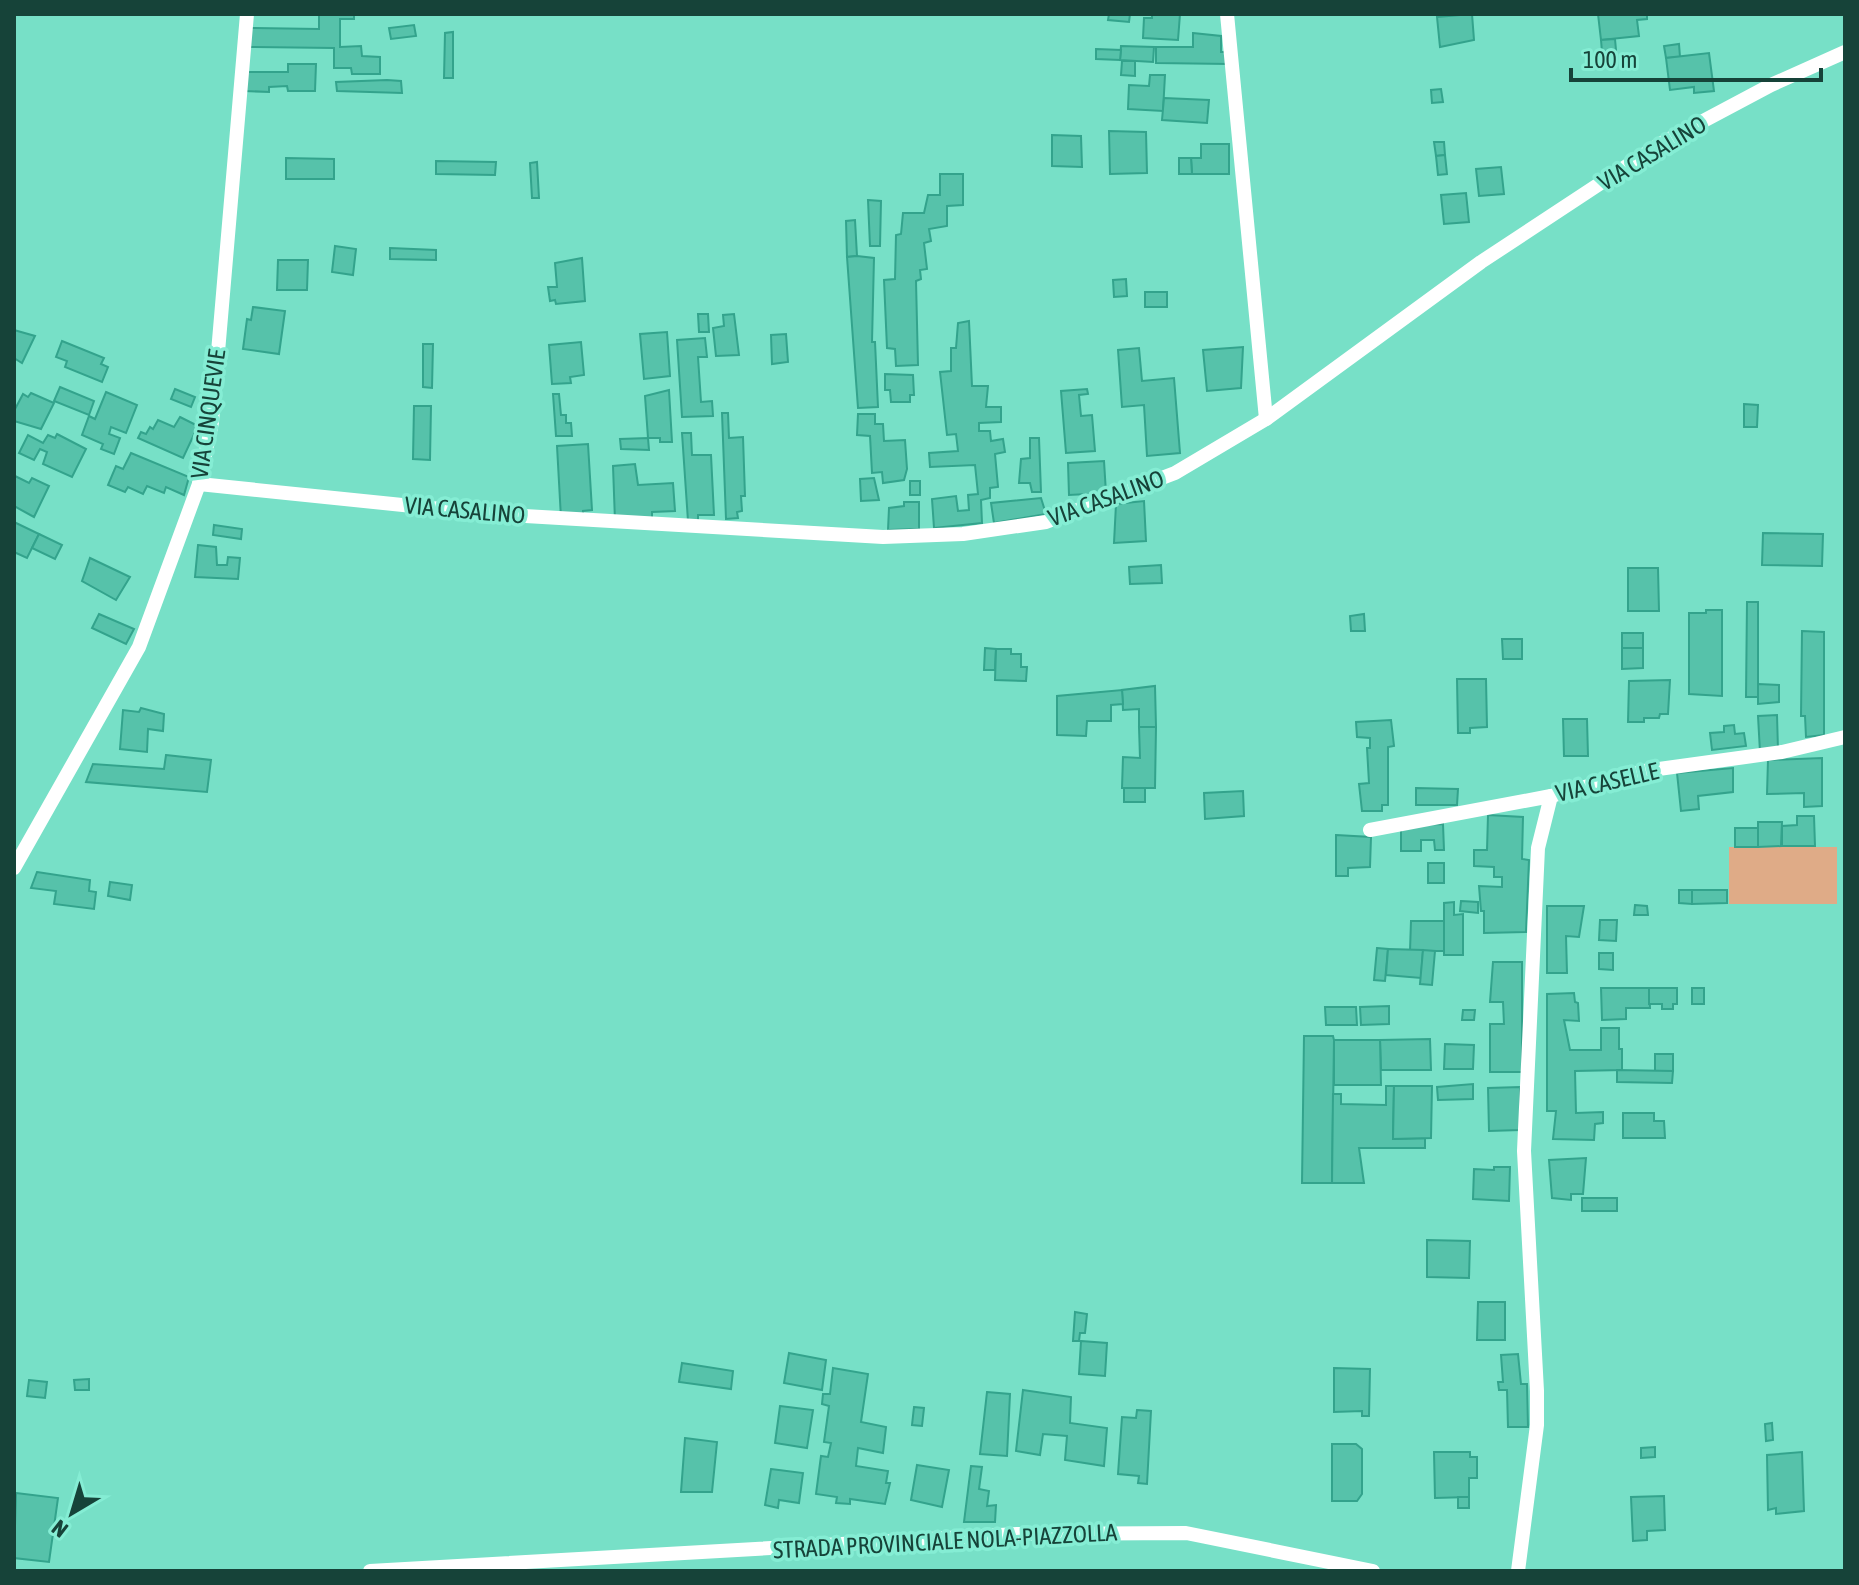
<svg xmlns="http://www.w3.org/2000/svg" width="1859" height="1585" viewBox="0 0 1859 1585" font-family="'Asap Condensed',sans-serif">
<rect width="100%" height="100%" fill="#77e0c7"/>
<!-- green -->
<rect fill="#dfab87" x="1729" y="847" width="108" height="57"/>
<!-- building -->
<g fill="#56c2aa" stroke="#33a38c" stroke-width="2">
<polygon points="319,14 354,14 354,19 340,19 340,47 361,46 362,56 380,57 380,74 352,74 351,68 334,68 334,48 249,47 251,28 319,29"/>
<polygon points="1109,14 1130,14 1129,22 1108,20"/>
<polygon points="1152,14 1180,14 1178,40 1143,38 1144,18 1152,18"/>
<polygon points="1472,14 1474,40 1440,47 1437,17"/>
<polygon points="1598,14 1647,14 1647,19 1637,20 1639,36 1601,40"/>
<polygon points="414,25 416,36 391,39 389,28"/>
<polygon points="453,32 453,78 444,78 445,33"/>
<polygon points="1193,33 1221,36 1221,52 1229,52 1229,64 1156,63 1156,47 1193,47"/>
<polygon points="1615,39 1616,50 1602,52 1601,40"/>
<polygon points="1679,44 1680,57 1666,58 1664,46"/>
<polygon points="1121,46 1154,47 1153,62 1120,60"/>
<polygon points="1096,49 1121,50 1120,60 1096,59"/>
<polygon points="1709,53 1714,91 1694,93 1694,87 1670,90 1666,58"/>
<polygon points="1122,61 1135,61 1135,76 1121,75"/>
<polygon points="288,64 316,64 315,91 288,91 287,86 269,87 269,92 245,91 247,72 288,72"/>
<polygon points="1150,75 1165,75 1163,111 1128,109 1129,85 1149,86"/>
<polygon points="387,80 401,81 402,93 337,91 336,82"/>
<polygon points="1441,89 1443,102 1432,103 1431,90"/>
<polygon points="1164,98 1209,100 1207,123 1162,120"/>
<polygon points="1109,131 1146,132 1147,173 1110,174"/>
<polygon points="1052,135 1081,136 1082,167 1052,166"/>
<polygon points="1434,142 1444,142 1445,155 1436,156"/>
<polygon points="1201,144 1229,144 1229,174 1192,174 1191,158 1201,158"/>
<polygon points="1445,155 1447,174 1438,175 1436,156"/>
<polygon points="286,158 334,159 334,179 286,179"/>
<polygon points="1179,158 1191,158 1192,174 1179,174"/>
<polygon points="436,161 496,162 495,175 436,174"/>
<polygon points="537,162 539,198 532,198 530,163"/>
<polygon points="1501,167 1504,194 1479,196 1476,169"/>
<polygon points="940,174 963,174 963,205 947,206 947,226 929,229 931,241 924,243 927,269 920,270 921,279 916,281 918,365 896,366 895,349 887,348 884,280 895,279 896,235 901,234 903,213 924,213 928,195 940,195"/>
<polygon points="1466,193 1469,222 1444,224 1441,195"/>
<polygon points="868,200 881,201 880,246 870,246"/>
<polygon points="855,220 857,256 847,257 846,221"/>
<polygon points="335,246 356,249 353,275 332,272"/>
<polygon points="390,248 436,250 436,260 390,259"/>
<polygon points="857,256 874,258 872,342 875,342 878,407 858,408 847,257"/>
<polygon points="582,258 585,301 556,304 555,300 550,301 548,287 557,287 555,263"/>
<polygon points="278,260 308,260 307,290 277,290"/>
<polygon points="1126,279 1127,296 1114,297 1113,280"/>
<rect x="1145" y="292" width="22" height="15"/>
<polygon points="253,307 285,311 279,354 243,349 247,319 251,320"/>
<polygon points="698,314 708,314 709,332 699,332"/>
<polygon points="734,314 739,355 716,356 713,328 724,326 723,315"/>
<polygon points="969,321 972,386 988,386 986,407 1001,407 1001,422 979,423 979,431 990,431 991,441 1003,439 1005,452 995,454 998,487 990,488 990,498 981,500 982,523 934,528 932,499 956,496 958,511 969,510 968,495 978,494 975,465 930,467 929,453 958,451 956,434 947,435 940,372 951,371 951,348 956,348 958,323"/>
<polygon points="14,330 35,336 22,363 14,358"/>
<polygon points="667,332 670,376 644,379 640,334"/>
<polygon points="786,334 788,362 772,364 771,335"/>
<polygon points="705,338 707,357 698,357 701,402 712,401 713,416 682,417 677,340"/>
<polygon points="62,341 104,358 101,364 108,367 102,382 65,367 67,361 56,357"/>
<polygon points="581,342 584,375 570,377 571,383 552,384 549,345"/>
<polygon points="423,344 433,344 432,388 423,387"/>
<polygon points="1243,347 1241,388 1207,391 1203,350"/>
<polygon points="1139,348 1142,381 1174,378 1180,453 1147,456 1144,405 1122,407 1118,350"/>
<polygon points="885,374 913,375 914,395 910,395 910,402 891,402 890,390 885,390"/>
<polygon points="60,387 94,401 89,415 54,401"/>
<polygon points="175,389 195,397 191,407 171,399"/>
<polygon points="1087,389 1088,394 1079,395 1081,416 1092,415 1095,451 1066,453 1061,391"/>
<polygon points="669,390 672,442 660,442 660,438 648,438 645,396"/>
<polygon points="106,392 137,405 126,433 111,427 109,434 120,438 114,454 101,449 103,444 82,435 89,416 95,419"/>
<polygon points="31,393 54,403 41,429 14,421 14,411 23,394 28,397"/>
<polygon points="553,394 559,394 561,415 566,415 566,423 571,423 572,436 556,436"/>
<polygon points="1744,404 1758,405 1757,427 1744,427"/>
<polygon points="414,406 431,406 430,460 413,459"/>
<polygon points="722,413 728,413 729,438 743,437 745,496 741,496 742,511 737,512 738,518 726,519"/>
<polygon points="858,414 875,414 875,424 883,424 884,441 905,440 907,469 904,480 883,483 882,472 872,473 870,436 857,435"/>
<polygon points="180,417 198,426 183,458 138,438 141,432 146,434 150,427 153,429 158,420 174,427"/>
<polygon points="682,433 691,433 692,455 711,455 714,515 698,515 698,521 688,521"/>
<polygon points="57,434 86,449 72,477 43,464 47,452 40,449 34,460 19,453 28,435 43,443 48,435 55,438"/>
<polygon points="648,438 649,450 621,449 620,439"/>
<polygon points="1030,438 1039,438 1041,492 1032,492 1030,483 1019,483 1021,459 1030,458"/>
<polygon points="588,444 592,510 583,511 583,519 561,518 557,446"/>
<polygon points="131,453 189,477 184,495 166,487 164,493 147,486 143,494 128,487 125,492 108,485 116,466 123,469"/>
<polygon points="1104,461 1106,493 1069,495 1068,463"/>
<polygon points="635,464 638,485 673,483 675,511 652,512 652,520 615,521 613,466"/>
<polygon points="15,476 29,483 32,478 49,486 34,517 14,506"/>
<polygon points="874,478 879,500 861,501 860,479"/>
<rect x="910" y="481" width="10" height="14"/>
<polygon points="1041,498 1046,514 994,523 991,503"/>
<polygon points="1144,501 1146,541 1114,543 1116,504"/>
<polygon points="904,502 919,502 919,529 888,530 889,508 904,506"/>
<polygon points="14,522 39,534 27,558 14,552"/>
<polygon points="214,525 242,529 241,539 213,535"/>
<polygon points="1763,533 1823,534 1822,566 1762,565"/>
<polygon points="39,534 62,545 55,559 32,548"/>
<polygon points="198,545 216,547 217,565 227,565 228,557 240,558 238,579 195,577"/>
<polygon points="90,558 130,577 116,600 82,581"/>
<polygon points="1161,565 1162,583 1130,584 1129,567"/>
<polygon points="1628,568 1658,568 1659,611 1628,611"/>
<polygon points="1747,602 1758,602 1758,697 1746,697"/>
<polygon points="1706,610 1722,610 1722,696 1689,694 1689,613 1706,613"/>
<polygon points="99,614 134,629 126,644 92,628"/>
<polygon points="1364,614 1365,631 1351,631 1350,616"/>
<polygon points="1802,631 1824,632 1824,735 1806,737 1805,716 1801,716"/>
<rect x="1622" y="633" width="21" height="15"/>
<polygon points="1502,639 1522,639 1522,659 1503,659"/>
<polygon points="985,648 996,649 995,670 984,670"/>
<polygon points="1622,648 1643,648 1643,668 1622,669"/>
<polygon points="996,649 1011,649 1011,654 1021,654 1021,667 1027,667 1026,681 995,680"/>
<polygon points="1457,679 1486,679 1487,727 1470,728 1470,733 1458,733"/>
<polygon points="1670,680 1668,714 1660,714 1659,718 1644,718 1644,722 1628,722 1629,681"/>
<polygon points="1758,684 1779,685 1779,702 1758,704"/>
<polygon points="1155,686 1156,727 1139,727 1139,709 1123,710 1122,690"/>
<polygon points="1122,690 1123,704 1111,705 1111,721 1087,721 1086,736 1057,735 1057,696"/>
<polygon points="141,708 164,714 163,731 148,729 147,752 120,749 123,710 139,712"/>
<polygon points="1777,715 1778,750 1760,752 1758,716"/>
<polygon points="1563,719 1587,719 1588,756 1564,756"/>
<polygon points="1391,720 1394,746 1388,747 1388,805 1382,805 1382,811 1362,811 1359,784 1369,783 1367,748 1370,748 1370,738 1357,737 1356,722"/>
<polygon points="1734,725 1735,734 1744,733 1746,746 1712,750 1710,733 1724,732 1724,726"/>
<polygon points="1139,727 1156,727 1155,788 1122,788 1123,757 1140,758"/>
<polygon points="166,755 211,760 207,792 86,782 93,764 164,769"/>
<polygon points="1822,758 1822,806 1804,807 1804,793 1767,794 1768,760"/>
<polygon points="1733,768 1733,792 1698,796 1699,809 1681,811 1677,773"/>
<rect x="1124" y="788" width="21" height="14"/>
<polygon points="1416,788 1458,789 1457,805 1416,805"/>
<polygon points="1243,791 1244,816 1205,819 1204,793"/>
<polygon points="1488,815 1523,817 1522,859 1529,860 1526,932 1484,933 1484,911 1481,911 1479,886 1502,887 1502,877 1494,877 1494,867 1474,866 1474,850 1487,850"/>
<polygon points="1797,816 1814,816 1815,846 1782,846 1782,826 1797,825"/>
<polygon points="1758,822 1782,822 1781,846 1758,847"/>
<polygon points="1443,824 1444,850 1435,850 1434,840 1421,840 1421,851 1401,851 1401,825"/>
<rect x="1735" y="828" width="23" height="19"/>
<polygon points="1336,835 1371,837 1370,867 1348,868 1348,876 1336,876"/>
<rect x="1428" y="863" width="16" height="20"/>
<polygon points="37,872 90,880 89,891 96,892 94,909 54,904 56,891 31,888"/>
<polygon points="110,882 132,885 130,900 108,896"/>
<polygon points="1679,890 1692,890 1692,904 1679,903"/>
<polygon points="1692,890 1727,890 1727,903 1692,904"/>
<polygon points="1461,901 1478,902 1478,913 1460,911"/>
<polygon points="1454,902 1454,915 1463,914 1463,955 1444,955 1444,903"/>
<polygon points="1635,905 1647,906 1648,915 1634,915"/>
<polygon points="1547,906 1584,906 1579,937 1566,936 1567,973 1547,973"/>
<polygon points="1600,920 1617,920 1616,941 1599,940"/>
<polygon points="1411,921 1444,921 1444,951 1410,951"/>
<polygon points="1377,948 1388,949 1385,981 1374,980"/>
<polygon points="1388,949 1423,950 1421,978 1386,975"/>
<polygon points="1423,950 1435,951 1432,985 1420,984"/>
<polygon points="1599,953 1613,953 1613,970 1599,969"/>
<polygon points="1493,962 1522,962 1522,1072 1490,1072 1490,1024 1504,1024 1503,1002 1490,1002"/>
<polygon points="1601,988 1649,988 1650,1008 1626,1008 1626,1019 1602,1020"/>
<polygon points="1649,988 1677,988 1677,1004 1673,1004 1673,1009 1662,1009 1662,1004 1649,1004"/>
<rect x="1692" y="988" width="12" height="16"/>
<polygon points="1574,993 1575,1002 1578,1003 1579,1021 1564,1020 1570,1050 1601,1050 1601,1028 1619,1028 1619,1049 1622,1049 1622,1070 1575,1071 1576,1113 1603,1112 1603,1123 1595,1124 1594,1140 1553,1139 1556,1111 1547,1111 1547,994"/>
<polygon points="1389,1006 1389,1024 1361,1025 1360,1007"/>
<polygon points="1325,1007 1356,1007 1357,1025 1326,1025"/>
<polygon points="1463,1010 1475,1010 1474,1020 1462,1020"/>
<polygon points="1304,1036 1333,1036 1334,1040 1332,1183 1302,1183"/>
<polygon points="1430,1039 1431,1070 1381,1070 1380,1040"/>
<polygon points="1334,1040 1380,1040 1381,1085 1334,1085"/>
<polygon points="1445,1044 1474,1045 1473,1069 1444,1069"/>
<rect x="1655" y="1054" width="18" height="17"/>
<polygon points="1617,1070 1673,1071 1672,1083 1617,1082"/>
<polygon points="1473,1084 1473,1099 1438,1100 1437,1087"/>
<polygon points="1386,1086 1394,1086 1393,1139 1425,1138 1425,1148 1359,1148 1364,1183 1332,1183 1333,1094 1341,1094 1341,1104 1386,1105"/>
<polygon points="1394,1086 1432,1086 1431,1138 1393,1139"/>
<polygon points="1520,1087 1520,1130 1489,1131 1488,1088"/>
<polygon points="1623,1113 1654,1113 1654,1121 1664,1121 1665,1138 1623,1138"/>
<polygon points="1586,1158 1583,1194 1571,1194 1571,1200 1552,1198 1549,1160"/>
<polygon points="1494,1167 1510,1167 1509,1201 1473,1199 1474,1169 1494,1170"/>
<rect x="1582" y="1198" width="35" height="13"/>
<polygon points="1427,1240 1470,1241 1469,1278 1427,1277"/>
<polygon points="1478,1302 1505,1302 1505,1340 1477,1340"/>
<polygon points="1075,1312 1087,1314 1085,1333 1080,1333 1079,1341 1073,1341"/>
<polygon points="1081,1341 1107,1343 1105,1376 1079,1374"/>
<polygon points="789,1353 826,1360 822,1390 784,1383"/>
<polygon points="1518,1354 1521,1384 1527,1384 1528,1427 1508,1427 1507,1390 1499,1390 1498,1382 1503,1382 1501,1355"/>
<polygon points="682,1363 733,1371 731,1389 679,1382"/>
<polygon points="833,1368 868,1374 861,1422 886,1427 883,1453 858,1448 856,1466 888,1471 886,1483 890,1483 885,1504 850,1499 850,1504 836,1503 837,1497 816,1494 821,1456 828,1457 831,1443 824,1442 829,1406 822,1404 823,1394 830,1394"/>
<polygon points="1334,1368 1370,1369 1369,1416 1362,1416 1362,1411 1334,1412"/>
<polygon points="89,1379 89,1390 75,1390 74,1380"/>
<polygon points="29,1380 47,1382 45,1398 27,1396"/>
<polygon points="1023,1390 1071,1397 1070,1423 1107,1428 1104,1466 1065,1460 1067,1436 1043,1434 1040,1455 1016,1451"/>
<polygon points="987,1392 1010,1394 1007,1456 980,1454"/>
<polygon points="780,1406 813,1410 807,1448 775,1443"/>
<polygon points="914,1407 924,1408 922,1426 912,1425"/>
<polygon points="1137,1410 1151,1411 1147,1484 1138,1483 1139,1476 1118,1474 1122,1417 1136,1418"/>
<polygon points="1772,1423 1773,1440 1766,1441 1765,1424"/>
<polygon points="685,1438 717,1442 712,1492 681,1492"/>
<polygon points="1332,1444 1356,1444 1362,1449 1362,1494 1357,1501 1332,1501"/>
<polygon points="1655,1447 1655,1457 1641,1458 1641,1448"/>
<polygon points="1434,1452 1470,1452 1470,1457 1477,1457 1477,1478 1469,1478 1469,1497 1435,1498"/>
<polygon points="1802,1452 1804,1511 1776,1514 1776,1508 1768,1510 1767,1455"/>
<polygon points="917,1465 949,1470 942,1507 911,1500"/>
<polygon points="971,1466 982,1467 979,1489 989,1491 987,1506 996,1505 995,1522 964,1522"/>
<polygon points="771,1469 803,1473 799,1503 779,1500 778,1508 765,1505"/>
<polygon points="16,1493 58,1498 49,1562 14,1558"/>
<polygon points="1664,1496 1665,1530 1647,1531 1647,1540 1633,1541 1631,1497"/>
<rect x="1458" y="1497" width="11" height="11"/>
</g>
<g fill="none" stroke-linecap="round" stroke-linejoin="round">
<!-- street -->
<g stroke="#fff" stroke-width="14">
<polyline points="1227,14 1266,419"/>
<polyline points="199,484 490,514 883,537 963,534 1046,522 1175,473 1266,419 1481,262 1660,144 1771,85 1845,52"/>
<polyline points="1370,830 1551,796 1644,771 1782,752 1845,737"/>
<polyline points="14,868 139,647 199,484 212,422 247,14"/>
<polyline points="370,1571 1017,1534 1186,1533 1373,1571"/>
<polyline points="1518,1571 1537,1425 1537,1391 1524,1151 1538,848 1551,796"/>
</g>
</g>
<g text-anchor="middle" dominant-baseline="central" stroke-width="7" stroke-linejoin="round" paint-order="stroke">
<!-- street labels -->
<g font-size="24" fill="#164339" stroke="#85edd4">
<text transform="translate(1652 153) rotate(-31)">VIA CASALINO</text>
<text transform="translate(208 414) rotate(-82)">VIA CINQUEVIE</text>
<text transform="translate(1106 498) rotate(-20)">VIA CASALINO</text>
<text transform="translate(465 510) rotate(5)">VIA CASALINO</text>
<text transform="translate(1607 782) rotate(-13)">VIA CASELLE</text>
<text transform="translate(945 1541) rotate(-3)">STRADA PROVINCIALE NOLA-PIAZZOLLA</text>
</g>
</g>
<!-- border -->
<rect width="1859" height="1585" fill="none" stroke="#164339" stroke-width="32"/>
<!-- north arrow -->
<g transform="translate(72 1513) rotate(218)" stroke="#85edd4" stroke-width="6" paint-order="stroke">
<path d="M0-6L14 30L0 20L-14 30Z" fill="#164339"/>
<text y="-12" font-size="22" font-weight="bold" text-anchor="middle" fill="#164339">N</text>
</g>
<!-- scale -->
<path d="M1571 68v12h250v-12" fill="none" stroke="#164339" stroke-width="4"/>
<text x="1583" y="68" font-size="24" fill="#164339" stroke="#85edd4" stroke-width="6" paint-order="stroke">100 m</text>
</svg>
